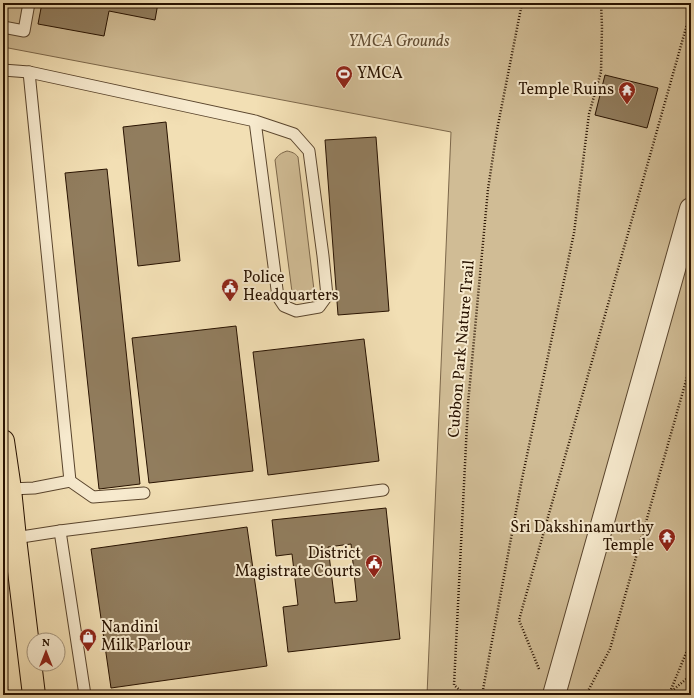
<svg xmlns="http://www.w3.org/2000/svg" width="694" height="698" viewBox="0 0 694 698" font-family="Vollkorn,serif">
<rect width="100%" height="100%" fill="#f2dfb4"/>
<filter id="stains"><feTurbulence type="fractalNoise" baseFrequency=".005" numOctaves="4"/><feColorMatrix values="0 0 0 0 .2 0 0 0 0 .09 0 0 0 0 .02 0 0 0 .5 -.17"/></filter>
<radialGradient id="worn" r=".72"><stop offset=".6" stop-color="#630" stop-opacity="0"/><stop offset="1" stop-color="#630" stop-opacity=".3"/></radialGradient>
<!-- green -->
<g fill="#d0bc95" stroke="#7c674a">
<polygon points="3,3 691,3 691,695 427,695 451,132 3,47"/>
<path d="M287,151C292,152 295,153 298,157L314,290C308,299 301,300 292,292L275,160C278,155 281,153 287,151Z"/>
</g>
<!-- building -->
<g fill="#917d5e" stroke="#281200" fill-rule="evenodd">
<polygon points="42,3 158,3 155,20 109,11 104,36 38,24"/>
<polygon points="605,75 658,88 647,128 595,115"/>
<polygon points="166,122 180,261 138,266 123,127"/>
<polygon points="376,137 389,311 338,315 325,140"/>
<polygon points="107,169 140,484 99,489 65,173"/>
<polygon points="236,326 253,471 149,483 132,338"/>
<polygon points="364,339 379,461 268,475 253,352"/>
<path d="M386,508L400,639L288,652L283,607L298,605L292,554L276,556L272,520ZM351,544L357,601L335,603L328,547Z"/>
<polygon points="247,527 267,666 111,688 91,549"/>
</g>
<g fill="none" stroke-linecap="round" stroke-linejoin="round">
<!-- lane casing -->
<g stroke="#5a452d" stroke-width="13">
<g id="lane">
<polyline points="3,27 24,31 29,3"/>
<polyline points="3,70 29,72 255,121 278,297 284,306 296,311 319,307 327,296 323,256 309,151 294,134 255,121"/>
<polyline points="70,481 93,497 144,493"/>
<polyline points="10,489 34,488 70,481 29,72"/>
<polyline points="60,531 85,695"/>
<polyline points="15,538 60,531 383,490"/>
</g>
</g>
<!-- street casing -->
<g stroke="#5a452d" stroke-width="24">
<polyline id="street" points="554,695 691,209"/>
</g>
<!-- primary casing -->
<g stroke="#281200" stroke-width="24">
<polyline id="primary" points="3,441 10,489 15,538 34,695"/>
</g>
<!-- path -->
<g stroke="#281200" stroke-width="2.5" stroke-dasharray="1 2" stroke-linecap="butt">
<polyline points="3,657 8,695"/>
<polyline points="539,669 519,620 691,10"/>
<polyline points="670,692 691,641"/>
<polyline points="465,695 454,685 468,404 488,189 497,130 522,3"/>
<polyline points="482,695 522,479 574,233 589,114 601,72 602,27 601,3"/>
<polyline points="586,695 610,649 691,363"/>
<polyline points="667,695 691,675"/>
</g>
<!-- lane -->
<use href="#lane" stroke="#f7eace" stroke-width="11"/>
<!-- street -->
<use href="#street" stroke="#f7eace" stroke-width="22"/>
<!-- primary -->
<use href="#primary" stroke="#f2dfb4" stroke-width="22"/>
</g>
<!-- icons -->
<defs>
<g id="stadium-pin" transform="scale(0.9)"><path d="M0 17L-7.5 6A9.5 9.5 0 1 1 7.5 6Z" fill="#8f2418" stroke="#f7eace"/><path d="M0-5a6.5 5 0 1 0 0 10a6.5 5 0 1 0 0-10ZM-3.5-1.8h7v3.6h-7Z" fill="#fff"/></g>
<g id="temple-pin" transform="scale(0.9)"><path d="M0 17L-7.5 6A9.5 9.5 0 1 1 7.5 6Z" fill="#8f2418" stroke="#f7eace"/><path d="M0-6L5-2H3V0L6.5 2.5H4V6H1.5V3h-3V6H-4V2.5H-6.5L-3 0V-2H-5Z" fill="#fff"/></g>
<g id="civic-pin" transform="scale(0.9)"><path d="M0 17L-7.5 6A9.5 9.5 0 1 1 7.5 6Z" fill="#8f2418" stroke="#f7eace"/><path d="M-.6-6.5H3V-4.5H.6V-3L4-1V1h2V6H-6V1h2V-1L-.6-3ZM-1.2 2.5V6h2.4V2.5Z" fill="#fff"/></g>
<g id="shop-pin" transform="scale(0.9)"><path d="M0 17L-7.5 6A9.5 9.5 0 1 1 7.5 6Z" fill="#8f2418" stroke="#f7eace"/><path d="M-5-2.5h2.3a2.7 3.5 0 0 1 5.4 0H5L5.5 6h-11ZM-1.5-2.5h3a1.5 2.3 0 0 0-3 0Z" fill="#fff"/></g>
</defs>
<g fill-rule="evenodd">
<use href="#stadium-pin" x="344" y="74"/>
<use href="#temple-pin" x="627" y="90"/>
<use href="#civic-pin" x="230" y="287"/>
<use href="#temple-pin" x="667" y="537"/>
<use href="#civic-pin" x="374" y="563"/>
<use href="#shop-pin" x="88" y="637"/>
</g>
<g text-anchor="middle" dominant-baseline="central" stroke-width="4" stroke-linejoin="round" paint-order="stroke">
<!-- park labels -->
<g font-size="16" font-style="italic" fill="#634e34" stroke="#f7eace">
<text x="399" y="42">YMCA Grounds</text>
</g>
<!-- poi labels -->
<g font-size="16" fill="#281200" stroke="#f7eace" text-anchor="start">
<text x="357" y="74">YMCA</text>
<text x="614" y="90" text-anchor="end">Temple Ruins</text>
<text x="243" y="278">Police<tspan x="243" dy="18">Headquarters</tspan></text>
<text x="654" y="528" text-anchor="end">Sri Dakshinamurthy<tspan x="654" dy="18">Temple</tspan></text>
<text x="361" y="554" text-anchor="end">District<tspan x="361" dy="18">Magistrate Courts</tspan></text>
<text x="101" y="628">Nandini<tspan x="101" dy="18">Milk Parlour</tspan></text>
</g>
<!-- street labels -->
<g font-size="16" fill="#281200" stroke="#f7eace">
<text transform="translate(462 349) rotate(-85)">Cubbon Park Nature Trail</text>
</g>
</g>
<!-- margin -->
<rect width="694" height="698" fill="none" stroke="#f2dfb4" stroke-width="16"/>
<rect x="4" y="4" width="686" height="690" fill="none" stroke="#281200" stroke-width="2"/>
<rect x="8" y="8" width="678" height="682" fill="none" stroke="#281200"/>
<!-- north arrow -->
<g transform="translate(46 652)"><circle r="19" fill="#f7eace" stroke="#a4947c"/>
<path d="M0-3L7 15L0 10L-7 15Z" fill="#8f2418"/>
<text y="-6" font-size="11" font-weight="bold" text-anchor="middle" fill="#281200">N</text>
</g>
<rect width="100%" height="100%" filter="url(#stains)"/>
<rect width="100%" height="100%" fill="url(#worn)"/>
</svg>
